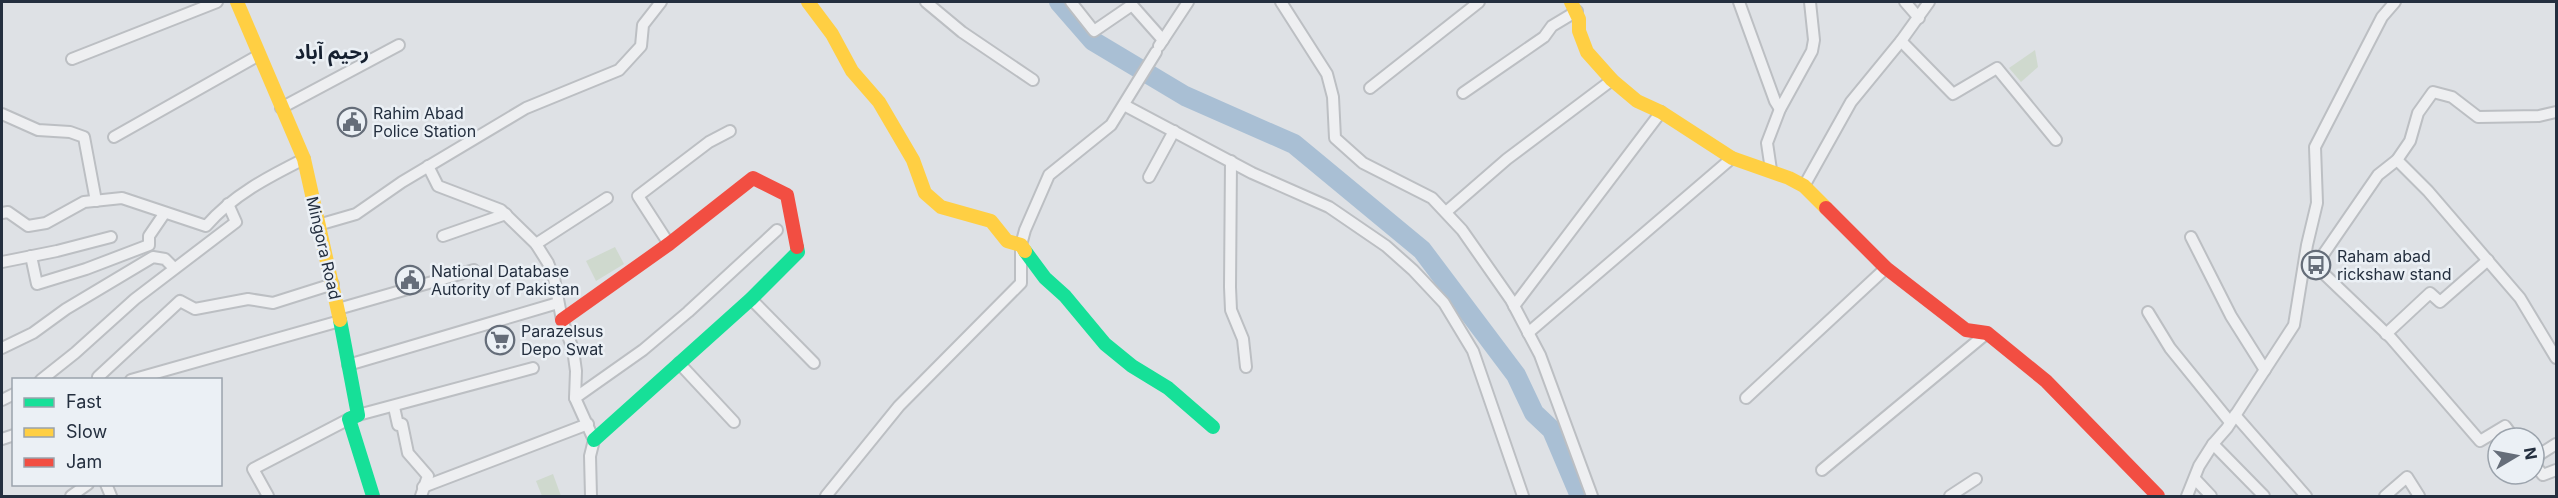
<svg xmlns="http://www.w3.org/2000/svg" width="2558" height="498" viewBox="0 0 2558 498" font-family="Inter,'Noto Sans Arabic',sans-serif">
<rect width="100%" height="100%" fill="#dee1e5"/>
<!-- green -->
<g fill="#cfd9ce">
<polygon points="2035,50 2038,67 2021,82 2009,68"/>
<polygon points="615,247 624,264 596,281 586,261"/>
<polygon points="553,474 561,496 542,496 536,481"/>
</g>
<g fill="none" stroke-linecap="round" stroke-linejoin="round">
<!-- river -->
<polyline stroke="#a9bfd4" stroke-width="20" points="1059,2 1093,41 1185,96 1294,144 1422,250 1516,375 1534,413 1552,430 1580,496"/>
<!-- street casing -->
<g stroke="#bcbfc3" stroke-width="14">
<g id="street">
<polyline points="926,2 962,32 1033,80"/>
<polyline points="1071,2 1094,31 1132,5 1163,40"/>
<polyline points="1281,2 1327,74 1333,97 1335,138 1363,163 1432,198 1462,230 1511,300 1540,355 1592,496"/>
<polyline points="1739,2 1775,101 1780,109"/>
<polyline points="1905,2 1919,18"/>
<polyline points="1901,41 1953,94 1997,68 2056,140"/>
<polyline points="1159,46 1188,2"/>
<polyline points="72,59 217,2"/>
<polyline points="1370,88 1479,2"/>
<polyline points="1463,93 1544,37 1552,26 1577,11"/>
<polyline points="1124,105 1252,173 1329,207 1386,246 1413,270 1444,303 1473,351 1523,496"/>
<polyline points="281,108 399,45"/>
<polyline points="2,114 38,130 70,132 84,137 96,201"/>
<polyline points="114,137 259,55"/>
<polyline points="2397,160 2428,191 2520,298 2556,358"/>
<polyline points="1231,161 1230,287 1231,310 1243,339 1246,367"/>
<polyline points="428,166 438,186 501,210 536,244 548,263 554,278 562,320 573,349 576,371 575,398 594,440 590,456 591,496"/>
<polyline points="1771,170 1767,143 1780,109 1812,51 1814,40 1810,2"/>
<polyline points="1149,177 1174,131"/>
<polyline points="1804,186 1851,102 1901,41 1929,2"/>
<polyline points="1446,212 1507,159 1612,80"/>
<path d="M2,213L8,212L28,226L46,223L84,202L122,198L206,226C233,195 268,177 304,159"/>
<polyline points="318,225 356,214 402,182 526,108 619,70 641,46 643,25 661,2"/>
<polyline points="443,236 506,214"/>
<polyline points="2191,237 2231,316 2265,370"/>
<polyline points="536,244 607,198"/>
<polyline points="669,244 638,196 709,142 730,131"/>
<polyline points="31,256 37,284 86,269 149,245 149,236 164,214"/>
<polyline points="2,262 57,251 111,237"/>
<polyline points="2303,271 2316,265 2378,175 2397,160 2410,141 2418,113 2433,92 2452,97 2478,117 2539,116 2556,112"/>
<polyline points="2306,271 2322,272 2391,338 2480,441 2505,426 2514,438"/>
<polyline points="751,299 814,363"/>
<polyline points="1514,306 1661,112"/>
<polyline points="338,309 474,270"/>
<polyline points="2148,312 2170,348 2230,422"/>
<polyline points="1528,333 1732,158"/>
<polyline points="2386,334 2430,293 2440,302 2488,260"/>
<polyline points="2,348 33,333 66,309 153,257 165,259 174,268"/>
<polyline points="679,363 734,422"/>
<polyline points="348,365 558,303"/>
<polyline points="41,380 75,353 135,299 236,222 228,204"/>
<polyline points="99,380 98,377 180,301 195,309 248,299 273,303 333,284"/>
<polyline points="131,380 340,321"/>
<polyline points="575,398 643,350 688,312 777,230"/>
<polyline points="1746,398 1886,268"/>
<polyline points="2,400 14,394"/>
<polyline points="394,407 398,425 402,424 408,453 428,476 421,496"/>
<polyline points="358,415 533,368"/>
<polyline points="2235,415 2306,496"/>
<polyline points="2,439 14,435"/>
<polyline points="2213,444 2264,496"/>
<polyline points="2534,458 2556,444"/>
<polyline points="2534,464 2543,475 2556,470"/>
<polyline points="1822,470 1987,333"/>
<polyline points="2195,479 2211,496"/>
<polyline points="106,484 111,496"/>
<polyline points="423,487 588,424"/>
<polyline points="71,496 88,484"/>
<polyline points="268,496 253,469 349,419"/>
<polyline points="826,496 899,406 1021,283 1021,245 1025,230 1049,175 1111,125 1156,52"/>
<polyline points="1950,496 1976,479"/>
<polyline points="2187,496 2199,466 2213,444 2227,428 2294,325 2307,245 2317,203 2315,147 2382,17 2395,2"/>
<polyline points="2385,496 2407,477 2419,496"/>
</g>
</g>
<!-- street -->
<use href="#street" stroke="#eeeff1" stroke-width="10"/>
<!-- fast -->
<g stroke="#16e098" stroke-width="14">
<polyline points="1025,251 1045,278 1065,296 1105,344 1132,366 1168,388 1213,427"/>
<polyline points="340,320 358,415 349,419 373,496"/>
<polyline points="594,440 751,299 798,252 797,247"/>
</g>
<!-- slow -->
<g stroke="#ffcf43" stroke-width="14">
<polyline points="237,2 304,159 340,320"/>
<polyline points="808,2 832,34 852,71 879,102 913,160 925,193 941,207 991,221 1007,241 1021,245 1025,251"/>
<polyline points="1571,2 1579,19 1579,31 1587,52 1612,80 1637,101 1661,112 1732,158 1789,178 1804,186 1826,208"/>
</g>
<!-- jam -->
<g stroke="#f24e42" stroke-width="14">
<polyline points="1826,208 1886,268 1966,330 1987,333 2046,381 2158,496"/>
<polyline points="562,320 669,244 753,178 787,195 797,247"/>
</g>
</g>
<!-- icons -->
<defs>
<g id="civic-ring" transform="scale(1.5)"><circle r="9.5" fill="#ebf0f5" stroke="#656d79" stroke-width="1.5"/><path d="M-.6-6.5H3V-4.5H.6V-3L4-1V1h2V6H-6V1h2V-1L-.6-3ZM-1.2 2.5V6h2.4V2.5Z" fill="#656d79"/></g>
<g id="bus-ring" transform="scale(1.5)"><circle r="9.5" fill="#ebf0f5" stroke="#656d79" stroke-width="1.5"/><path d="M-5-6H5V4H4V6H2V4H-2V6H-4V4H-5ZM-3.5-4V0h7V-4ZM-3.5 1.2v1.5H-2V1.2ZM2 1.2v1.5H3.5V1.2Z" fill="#656d79"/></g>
<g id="supermarket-ring" transform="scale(1.5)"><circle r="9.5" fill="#ebf0f5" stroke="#656d79" stroke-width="1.5"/><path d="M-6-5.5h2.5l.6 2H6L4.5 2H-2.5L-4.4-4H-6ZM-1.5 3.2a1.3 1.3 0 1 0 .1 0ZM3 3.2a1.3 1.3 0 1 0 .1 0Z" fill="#656d79"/></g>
</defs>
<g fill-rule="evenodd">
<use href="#civic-ring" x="352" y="122"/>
<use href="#bus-ring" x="2316" y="265"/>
<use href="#civic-ring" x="410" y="280"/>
<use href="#supermarket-ring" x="500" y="340"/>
</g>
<g text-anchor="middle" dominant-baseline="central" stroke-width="5" stroke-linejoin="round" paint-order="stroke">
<!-- poi labels -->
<g font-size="16" fill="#242f3f" stroke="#ebf0f5" text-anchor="start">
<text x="373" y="113">Rahim Abad<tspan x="373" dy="18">Police Station</tspan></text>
<text x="2337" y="256">Raham abad<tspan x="2337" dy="18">rickshaw stand</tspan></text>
<text x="431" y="271">National Database<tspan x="431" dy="18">Autority of Pakistan</tspan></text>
<text x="521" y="331">Parazelsus<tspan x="521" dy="18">Depo Swat</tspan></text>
</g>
<!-- street labels -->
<g font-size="16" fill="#242f3f" stroke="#ebf0f5">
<text transform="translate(324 248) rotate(77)">Mingora Road</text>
</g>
<!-- quarter labels -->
<g font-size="20" font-weight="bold" fill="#162030" stroke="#ebf0f5">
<text x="332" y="52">رحیم آباد</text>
</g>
</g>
<!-- border -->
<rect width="2558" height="498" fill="none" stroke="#242f3f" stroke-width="6"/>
<!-- legend -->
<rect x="12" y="378" width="210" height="108" fill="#ebf0f5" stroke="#9ba3ac" stroke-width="1.5"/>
<rect x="24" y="398" width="30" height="9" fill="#16e098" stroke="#9ba3ac" stroke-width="1.5"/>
<text x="66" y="408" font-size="18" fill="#242f3f">Fast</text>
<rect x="24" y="428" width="30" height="9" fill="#ffcf43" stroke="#9ba3ac" stroke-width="1.5"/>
<text x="66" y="438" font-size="18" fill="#242f3f">Slow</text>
<rect x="24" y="458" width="30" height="9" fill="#f24e42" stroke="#9ba3ac" stroke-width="1.5"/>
<text x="66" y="468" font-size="18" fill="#242f3f">Jam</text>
<!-- north arrow -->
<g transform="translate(2516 456) rotate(80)"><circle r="28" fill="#ebf0f5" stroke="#9ba3ac" stroke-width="1.5"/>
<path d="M0-4.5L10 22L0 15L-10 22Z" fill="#656d79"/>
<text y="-9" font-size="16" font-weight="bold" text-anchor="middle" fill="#242f3f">N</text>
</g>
</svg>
